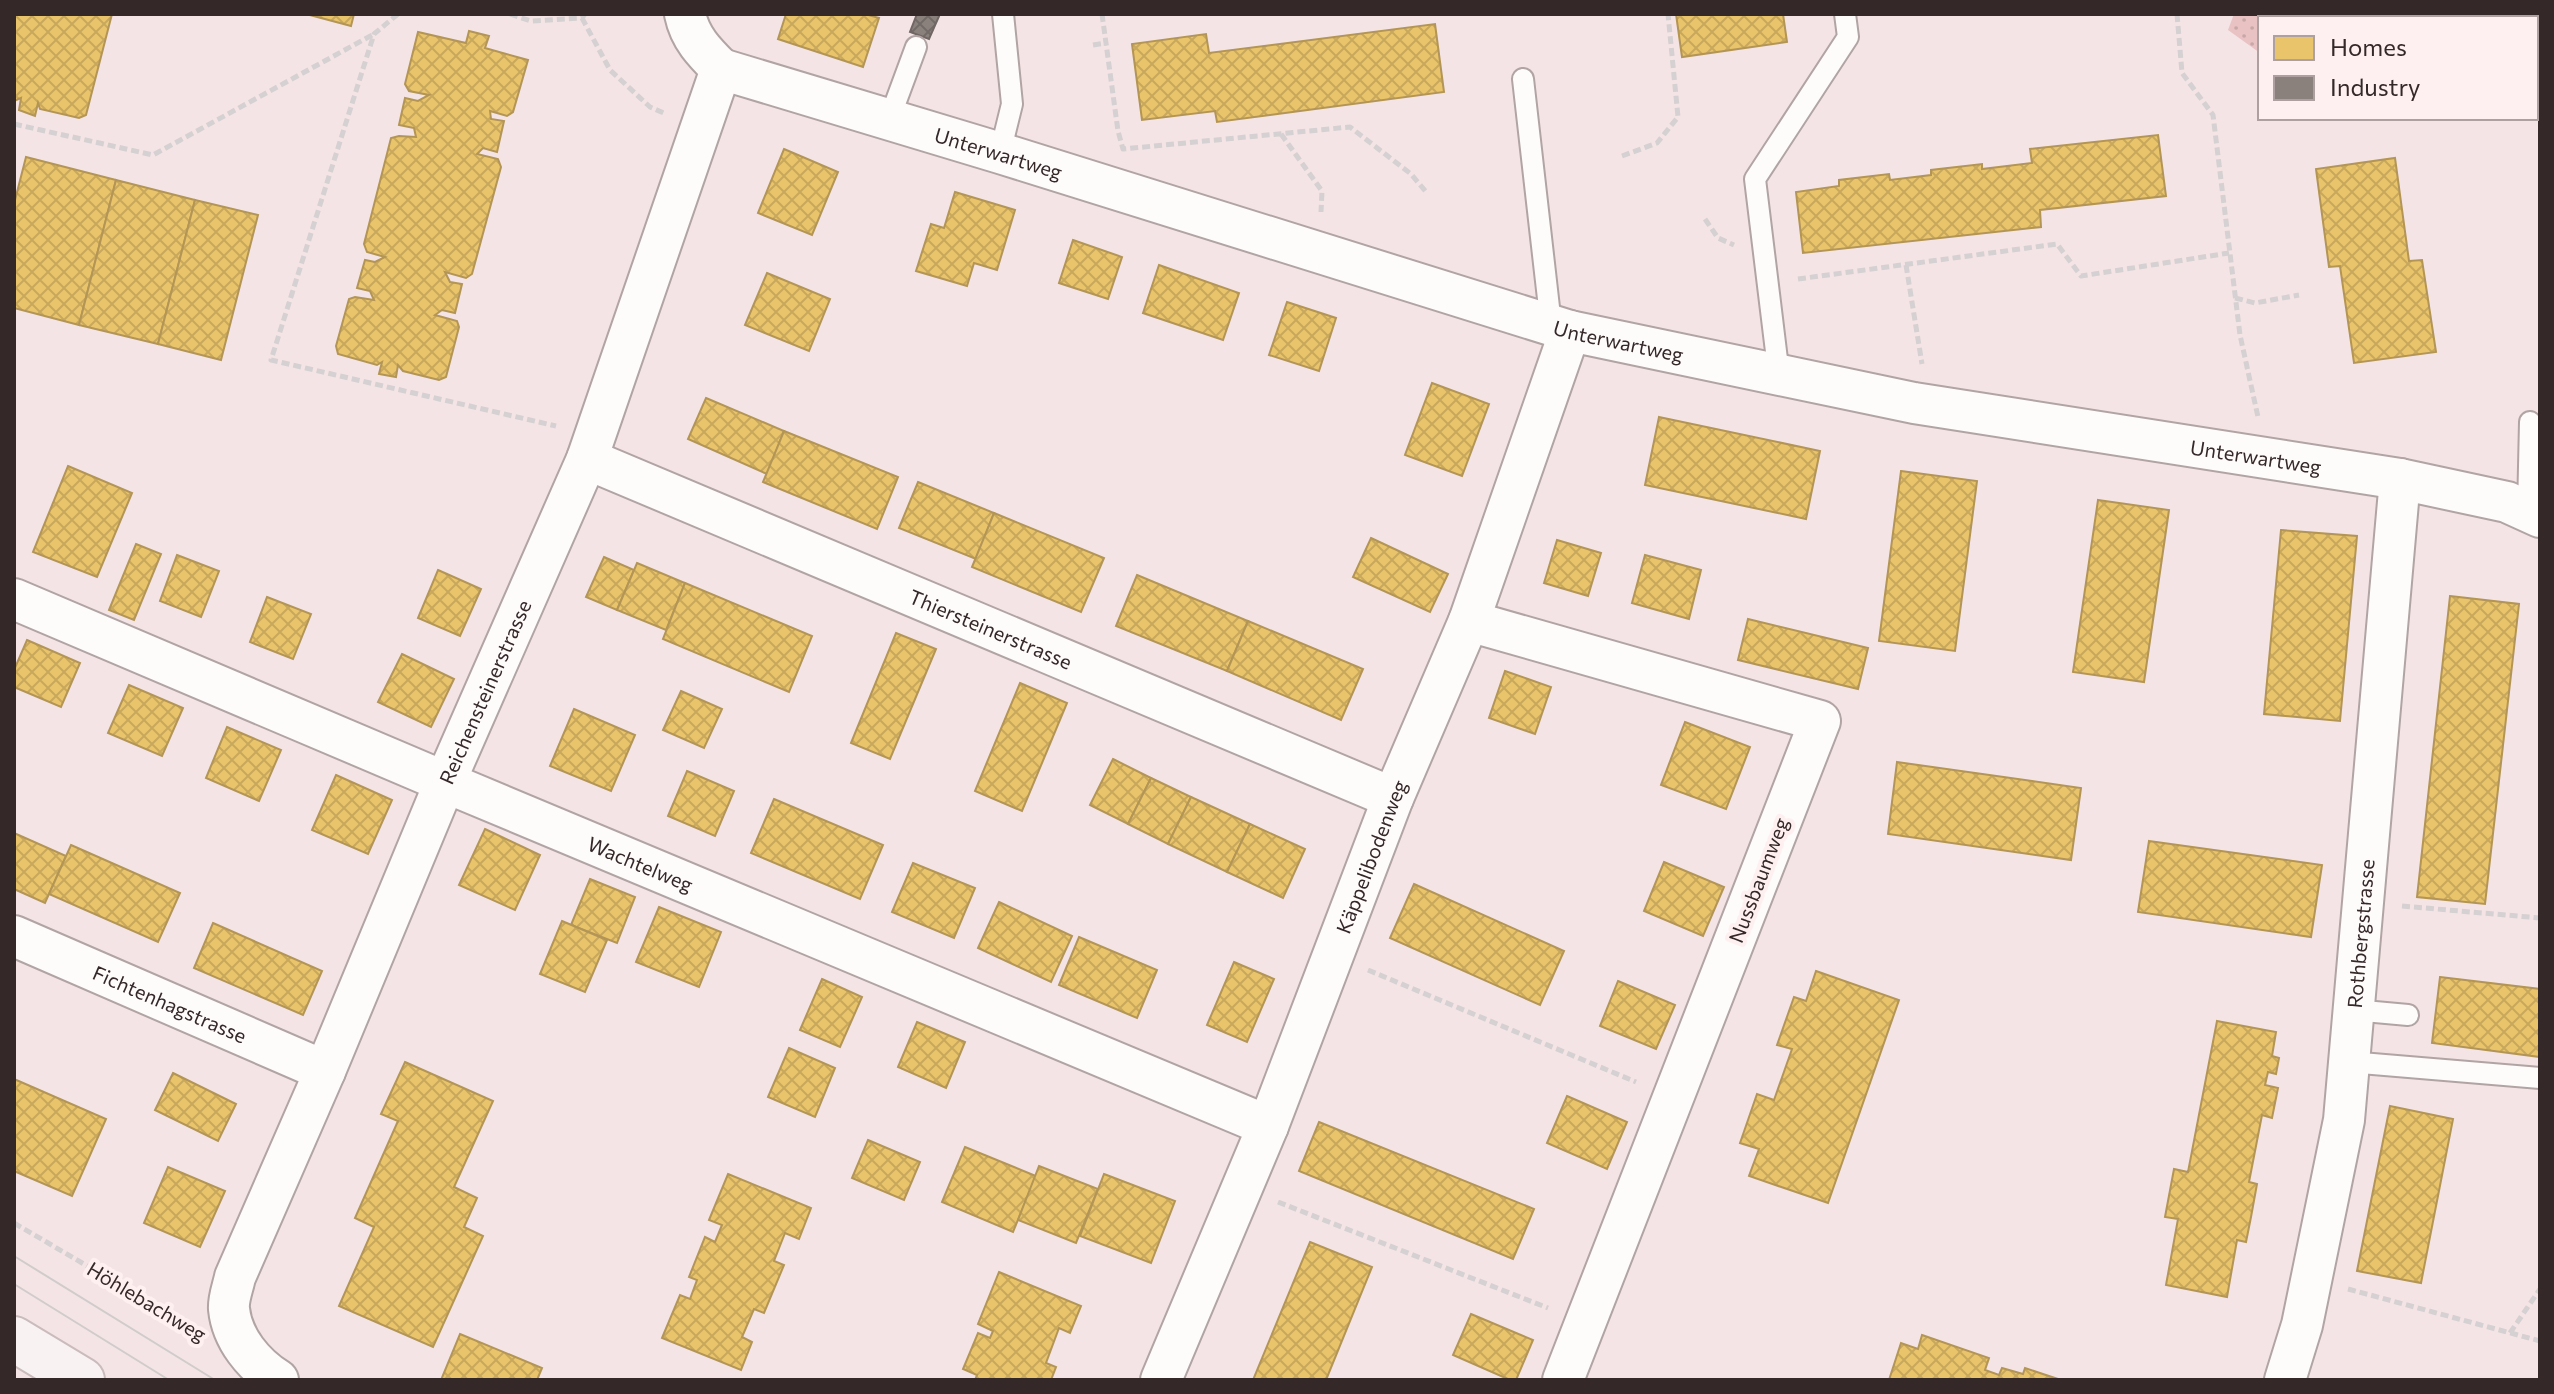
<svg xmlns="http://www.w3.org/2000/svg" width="2554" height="1394" viewBox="0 0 2554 1394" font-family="Commissioner,sans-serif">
<defs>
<pattern id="grass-dots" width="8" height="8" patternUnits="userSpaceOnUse" patternTransform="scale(2)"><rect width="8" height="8" fill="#e9c2c4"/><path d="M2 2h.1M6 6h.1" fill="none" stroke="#c8a7a8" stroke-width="1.8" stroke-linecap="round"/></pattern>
<pattern id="homes-cross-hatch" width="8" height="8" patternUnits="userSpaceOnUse" patternTransform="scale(2)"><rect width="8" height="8" fill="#e9c46a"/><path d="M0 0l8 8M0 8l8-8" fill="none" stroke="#c8a85c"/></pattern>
<pattern id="industry-cross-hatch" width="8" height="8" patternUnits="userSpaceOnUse" patternTransform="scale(2)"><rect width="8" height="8" fill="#8a817c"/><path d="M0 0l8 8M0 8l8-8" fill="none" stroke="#726a66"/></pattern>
</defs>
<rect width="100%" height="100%" fill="#f5e4e5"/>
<!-- grass -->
<polygon fill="url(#grass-dots)" points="2234,14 2390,14 2391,18 2260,18 2260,53 2228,30"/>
<!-- homes -->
<g fill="url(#homes-cross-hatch)" stroke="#b39556" stroke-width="2">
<polygon points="14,14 112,14 86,115 79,118 40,109 38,103 35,116 19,110 21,98 14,101"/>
<polygon points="306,14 354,14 351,26"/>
<polygon points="786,14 865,14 879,18 863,67 778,39"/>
<polygon points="1676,14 1783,14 1787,42 1682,57"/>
<polygon points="1435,24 1444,92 1217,122 1215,111 1142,120 1132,44 1206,34 1209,53"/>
<polygon points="469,31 489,36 485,48 528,60 513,112 507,116 490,111 491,119 504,121 497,152 483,148 477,154 498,159 501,167 472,274 466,278 445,272 450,282 462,284 455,313 442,310 435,315 457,321 459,327 446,377 439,380 403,371 398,365 396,377 379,374 382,362 377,365 338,354 336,346 349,299 355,297 374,300 370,291 357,288 365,260 375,262 385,257 367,252 364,244 391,138 399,136 416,137 414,128 399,125 405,98 418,101 429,95 409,91 405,84 418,32 466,43"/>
<polygon points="2158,135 2166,196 2040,210 2041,227 1803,253 1796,192 1839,186 1839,180 1889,174 1890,180 1931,175 1931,170 1982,164 1982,169 2032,163 2030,149"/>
<polygon points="784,149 838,172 812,235 758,213"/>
<polygon points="26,157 116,180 79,325 14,308 14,204"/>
<polygon points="2395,158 2409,261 2422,260 2436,352 2354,363 2340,266 2329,267 2316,169"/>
<polygon points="116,180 195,200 158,344 79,325"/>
<polygon points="955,192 1015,210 997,270 974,263 967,286 916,271 931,224 944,228"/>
<polygon points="195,200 258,215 221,360 158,344"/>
<polygon points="1073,240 1122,257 1108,299 1059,283"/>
<polygon points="1159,265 1239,293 1223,340 1143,313"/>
<polygon points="767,273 830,299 809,351 745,325"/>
<polygon points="1287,302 1336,318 1319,371 1269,355"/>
<polygon points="1432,383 1489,404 1462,476 1405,455"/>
<polygon points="706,398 784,431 767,474 688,439"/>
<polygon points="1659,417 1820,451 1806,519 1645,485"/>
<polygon points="784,431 898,477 877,529 763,482"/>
<polygon points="68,466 132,493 97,577 33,552"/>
<polygon points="1901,471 1977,481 1955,651 1879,641"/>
<polygon points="918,482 994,513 976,559 899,528"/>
<polygon points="2098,500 2169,510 2144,682 2073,672"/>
<polygon points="994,513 1104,558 1081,612 972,567"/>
<polygon points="2281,530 2357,536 2340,721 2264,714"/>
<polygon points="1371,538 1448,574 1430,612 1353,577"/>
<polygon points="1557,540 1601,553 1588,596 1544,583"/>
<polygon points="136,544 161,554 134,620 109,610"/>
<polygon points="177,555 219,571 201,617 160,601"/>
<polygon points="1645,555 1701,570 1689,619 1632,603"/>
<polygon points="604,557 634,570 617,610 586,597"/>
<polygon points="637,563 685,583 666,630 617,610"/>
<polygon points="438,570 481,589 460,636 418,618"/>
<polygon points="1137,575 1248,621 1227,671 1116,626"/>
<polygon points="685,583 812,636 789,692 663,639"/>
<polygon points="2450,596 2519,604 2485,904 2417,897"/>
<polygon points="267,597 311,614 293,659 250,642"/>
<polygon points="1748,619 1868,648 1858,689 1738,660"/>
<polygon points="1248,621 1363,669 1341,720 1227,671"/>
<polygon points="896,633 936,649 890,759 851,743"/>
<polygon points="27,640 80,663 61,707 14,687 14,670"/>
<polygon points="402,654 454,679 431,727 378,702"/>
<polygon points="1505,671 1551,687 1535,734 1489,718"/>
<polygon points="1020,683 1067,703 1022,811 975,791"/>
<polygon points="129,685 183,708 162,756 108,733"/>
<polygon points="681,691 722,709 704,748 663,730"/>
<polygon points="574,709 635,735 611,791 550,766"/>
<polygon points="1685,722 1750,747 1726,809 1661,785"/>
<polygon points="227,727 281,750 259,801 206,778"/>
<polygon points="1113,759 1151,778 1128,824 1090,805"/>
<polygon points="1897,762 2081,788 2071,860 1888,834"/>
<polygon points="687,771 734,791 715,836 668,816"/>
<polygon points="336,775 392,800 368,854 312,830"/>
<polygon points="1151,778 1191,797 1168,844 1128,824"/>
<polygon points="1191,797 1250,824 1227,872 1168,844"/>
<polygon points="774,799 883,845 860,899 751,853"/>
<polygon points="1250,824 1305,849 1283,898 1227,872"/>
<polygon points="485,829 540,855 515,910 459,885"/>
<polygon points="14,833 66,856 45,903 14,889"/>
<polygon points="2149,841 2322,865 2311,937 2138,912"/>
<polygon points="71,845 180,893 158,942 49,894"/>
<polygon points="1664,862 1724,887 1703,936 1644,911"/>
<polygon points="913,863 975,888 954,938 892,912"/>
<polygon points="590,879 635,897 617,943 571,925"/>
<polygon points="1414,884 1564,951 1540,1005 1390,938"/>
<polygon points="999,902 1072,936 1051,982 978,948"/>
<polygon points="659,907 721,932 699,987 636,962"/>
<polygon points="562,921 607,940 585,992 540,974"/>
<polygon points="213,923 322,971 303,1015 194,968"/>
<polygon points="1079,937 1157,970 1137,1018 1059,985"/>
<polygon points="1234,962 1274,979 1247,1042 1207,1025"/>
<polygon points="1816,971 1899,1000 1828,1203 1749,1176 1759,1149 1740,1143 1757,1094 1774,1100 1792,1049 1777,1045 1794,997 1806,1001"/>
<polygon points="2440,977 2540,989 2540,1057 2432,1043"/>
<polygon points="822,979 862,997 840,1047 800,1030"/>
<polygon points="1618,981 1675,1005 1656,1049 1600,1026"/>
<polygon points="2217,1021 2276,1032 2272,1056 2279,1058 2276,1074 2268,1072 2265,1085 2278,1088 2272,1118 2262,1115 2249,1182 2257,1184 2251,1217 2246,1242 2237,1240 2227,1297 2166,1285 2178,1219 2165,1217 2174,1169 2188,1172"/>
<polygon points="917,1022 965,1042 946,1088 898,1067"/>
<polygon points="789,1048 835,1068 815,1117 768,1097"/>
<polygon points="405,1062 493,1101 454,1187 477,1198 464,1227 483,1236 433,1347 339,1306 374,1227 355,1218 398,1121 381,1114"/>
<polygon points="173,1073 236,1104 218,1141 155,1110"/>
<polygon points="14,1079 106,1119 72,1196 14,1171"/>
<polygon points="1567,1096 1627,1122 1607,1169 1547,1143"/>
<polygon points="2390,1106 2453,1119 2421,1283 2357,1271"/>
<polygon points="1319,1122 1534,1209 1513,1259 1299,1171"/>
<polygon points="868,1140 920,1162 904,1200 852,1178"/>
<polygon points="965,1147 1036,1176 1013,1232 942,1202"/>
<polygon points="1039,1166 1098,1189 1076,1243 1018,1220"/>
<polygon points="168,1167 225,1191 200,1247 144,1223"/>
<polygon points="728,1174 811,1208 799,1239 785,1233 774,1261 784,1265 764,1313 754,1309 742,1337 752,1342 741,1370 662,1338 680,1295 690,1299 697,1280 689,1277 705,1237 715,1242 722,1225 709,1220"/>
<polygon points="1104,1174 1175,1201 1151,1263 1080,1236"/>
<polygon points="1310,1242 1372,1267 1326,1380 1253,1380"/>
<polygon points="999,1272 1081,1306 1070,1333 1059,1328 1046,1363 1056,1367 1051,1380 975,1380 977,1375 963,1369 978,1333 990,1338 993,1331 978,1324"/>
<polygon points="1471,1314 1533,1340 1516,1380 1510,1380 1453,1355"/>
<polygon points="460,1334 542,1368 537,1380 441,1380"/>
<polygon points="1922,1335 1989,1358 1985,1370 1999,1375 2002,1368 2023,1374 2025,1368 2061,1380 1889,1380 1901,1343 1918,1349"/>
</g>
<!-- industry -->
<polygon fill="url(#industry-cross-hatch)" stroke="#706663" stroke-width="2" points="917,14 940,14 929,39 910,32"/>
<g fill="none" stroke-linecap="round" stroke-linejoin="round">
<!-- lane casing -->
<g stroke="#b1a4a4" stroke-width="24">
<g id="lane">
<polyline points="1523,79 1551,325"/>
<polyline points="889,120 916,47"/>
<polyline points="1000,153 1012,104 1003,14"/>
<polyline points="1779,376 1755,179 1848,37 1845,14"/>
<polyline points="2528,511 2530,422"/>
<polyline points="2353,1010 2408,1015"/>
<polyline points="2349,1062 2540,1078"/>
</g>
</g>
<!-- street casing -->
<g stroke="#b1a4a4" stroke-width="44">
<g id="street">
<path id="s1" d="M721,69L1000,153L1570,331L1914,403L2400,479L2507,502L2540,517"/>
<path id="s2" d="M587,459L1393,798"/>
<path id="s3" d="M14,599L445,782L1268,1126"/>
<polyline points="1469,621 1820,721 1563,1380"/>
<path id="s4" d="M14,936L325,1071"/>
<path id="s5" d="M278,1380C254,1365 232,1339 229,1309C228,1299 233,1287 235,1277L325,1071L445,782L587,459L721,69C704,52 690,38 685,14"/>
<path id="s6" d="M1161,1380L1268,1126L1393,798L1469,621L1570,331"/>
<path id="s7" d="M2285,1380L2302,1325L2344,1120L2400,479"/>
</g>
</g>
<!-- primary casing -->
<g stroke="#cabbbc" stroke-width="48">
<polyline id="primary" points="14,1339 82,1380"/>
</g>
<!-- path -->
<g stroke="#d5d0d1" stroke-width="5" stroke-dasharray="8 4" stroke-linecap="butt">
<polyline points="398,14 374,34 271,360 556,426"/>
<polyline points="510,14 531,21 582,18 585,14"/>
<polyline points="1102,14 1118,131 1123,149 1350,127 1411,174 1427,193"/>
<polyline points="2177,14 2182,73 2213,115 2240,335 2258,417"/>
<polyline points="582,18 610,70 650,107 666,114"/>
<polyline points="1093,45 1106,43"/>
<polyline points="14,124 153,155 374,34"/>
<polyline points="1281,134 1322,191 1321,212"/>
<polyline points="1622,156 1657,143 1678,117 1668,14"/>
<polyline points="1705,219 1718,238 1734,245"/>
<polyline points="1906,265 1922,364"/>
<polyline points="1798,279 2057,244 2081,276 2229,253"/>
<polyline points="2235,298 2255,303 2299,295"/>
<polyline points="2402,906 2540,918"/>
<polyline points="1368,970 1636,1082"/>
<polyline points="1278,1202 1548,1308"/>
<polyline points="14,1223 193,1328"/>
<polyline points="2348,1289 2540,1341"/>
<polyline points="2510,1333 2540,1289"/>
</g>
<!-- lane -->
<use href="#lane" stroke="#fefbfb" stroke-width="20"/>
<!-- street -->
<use href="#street" stroke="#fefbfb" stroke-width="40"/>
<!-- primary -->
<use href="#primary" stroke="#f8f2f3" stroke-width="44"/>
<!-- tram -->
<g stroke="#d0cccc" stroke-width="2">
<polyline points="14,1256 215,1380"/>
<polyline points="14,1284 169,1380"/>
</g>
</g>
<g text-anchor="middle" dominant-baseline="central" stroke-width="8" stroke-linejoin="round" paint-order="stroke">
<!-- street labels -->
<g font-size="20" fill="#352829" stroke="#fef0f0">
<text stroke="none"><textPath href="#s1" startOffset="290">Unterwartweg</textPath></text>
<text stroke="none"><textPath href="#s1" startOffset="938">Unterwartweg</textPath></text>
<text stroke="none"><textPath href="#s1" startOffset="1586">Unterwartweg</textPath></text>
<text stroke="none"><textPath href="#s2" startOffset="438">Thiersteinerstrasse</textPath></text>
<text stroke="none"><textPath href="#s5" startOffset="758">Reichensteinerstrasse</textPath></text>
<text stroke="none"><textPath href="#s6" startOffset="564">Käppelibodenweg</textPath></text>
<text stroke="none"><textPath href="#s3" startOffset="680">Wachtelweg</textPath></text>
<text transform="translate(1758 880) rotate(-69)">Nussbaumweg</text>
<text stroke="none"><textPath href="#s7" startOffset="454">Rothbergstrasse</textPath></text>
<text stroke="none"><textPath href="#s4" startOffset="170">Fichtenhagstrasse</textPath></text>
<text transform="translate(147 1301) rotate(31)">Höhlebachweg</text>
</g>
</g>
<!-- border -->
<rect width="2554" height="1394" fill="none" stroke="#352829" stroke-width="32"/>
<!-- legend -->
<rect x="2258" y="16" width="280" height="104" fill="#fef0f0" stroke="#aea0a0" stroke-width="2"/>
<rect x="2274" y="36" width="40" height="24" fill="#e9c46a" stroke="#aea0a0" stroke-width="2"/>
<text x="2330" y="56" font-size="24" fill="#352829">Homes</text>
<rect x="2274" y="76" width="40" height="24" fill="#8a817c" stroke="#aea0a0" stroke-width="2"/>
<text x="2330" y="96" font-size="24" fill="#352829">Industry</text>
</svg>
